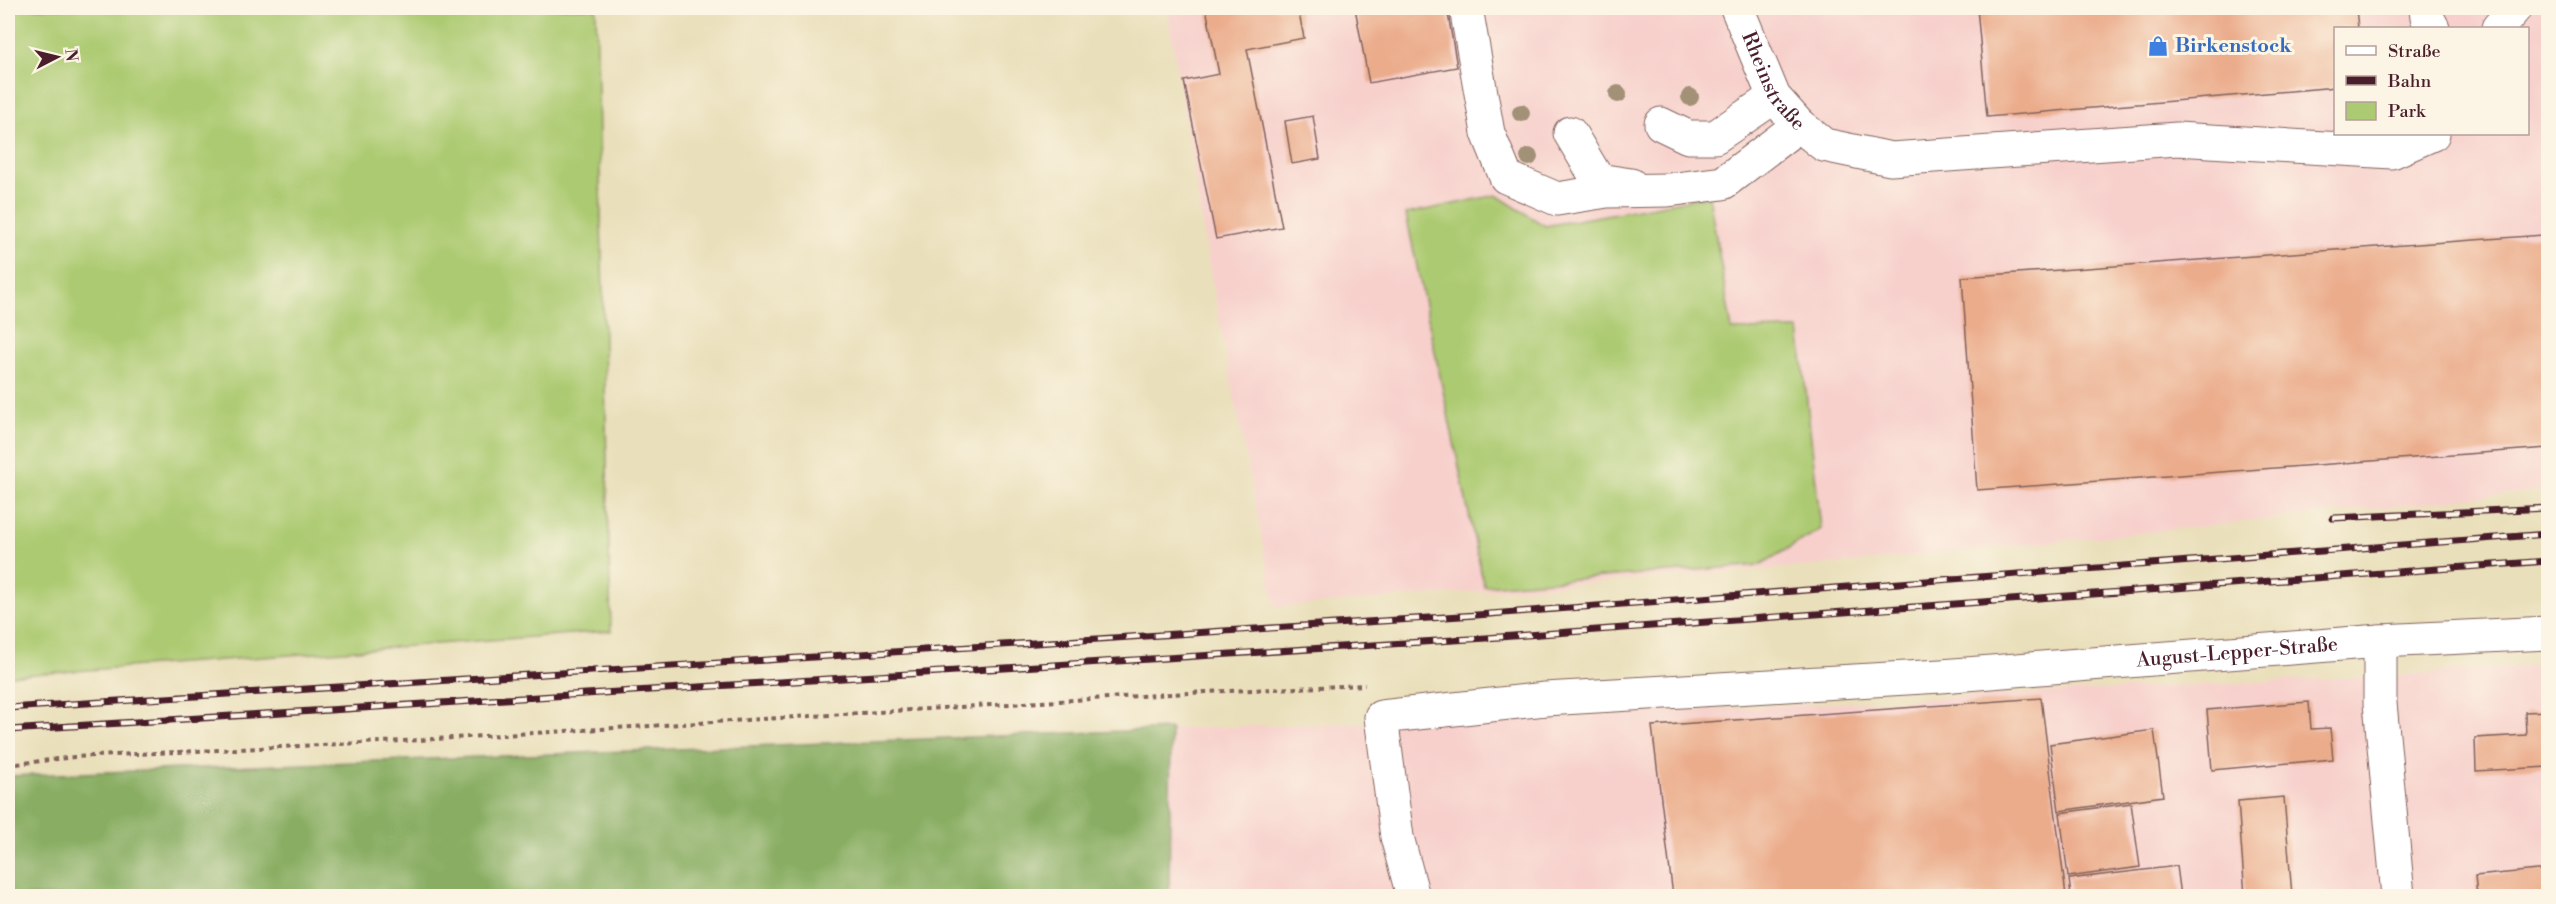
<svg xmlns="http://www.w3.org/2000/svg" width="2556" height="904" viewBox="0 0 2556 904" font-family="'Libre Bodoni',serif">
<rect width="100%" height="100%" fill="#fcf5e5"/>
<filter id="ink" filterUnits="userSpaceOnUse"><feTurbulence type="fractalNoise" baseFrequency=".0167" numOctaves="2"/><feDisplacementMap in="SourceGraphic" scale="12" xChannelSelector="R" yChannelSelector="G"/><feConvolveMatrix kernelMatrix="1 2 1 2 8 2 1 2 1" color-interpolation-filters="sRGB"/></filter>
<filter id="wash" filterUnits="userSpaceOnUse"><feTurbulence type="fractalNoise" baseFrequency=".008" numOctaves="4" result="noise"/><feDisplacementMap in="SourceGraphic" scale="24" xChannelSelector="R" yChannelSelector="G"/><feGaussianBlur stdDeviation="1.35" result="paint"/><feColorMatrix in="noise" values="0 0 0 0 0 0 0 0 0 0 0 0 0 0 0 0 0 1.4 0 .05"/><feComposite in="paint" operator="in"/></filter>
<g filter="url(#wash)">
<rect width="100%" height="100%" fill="#e9dfba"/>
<!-- built -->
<g fill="#f7d0cc" fill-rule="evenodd">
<path d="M1167,8H2548V490L1849,563L1275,607L1210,272ZM2336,28H2528V134H2336ZM1496,195L1544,226L1732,330L1798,329L1484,586Z"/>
<polygon points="2548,664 2548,896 1169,896 1171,729 1592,715 2403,675"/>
</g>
<!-- green -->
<g fill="#acca71" stroke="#7b744e" stroke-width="1.5">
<polygon points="8,8 596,8 611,631 8,676"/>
<polygon points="1496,195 1545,226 1709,196 1732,330 1799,329 1821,529 1760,565 1484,586 1406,214"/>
</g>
<!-- forest -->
<polygon fill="#89ae63" stroke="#6a6647" stroke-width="1.5" points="1171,729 1169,896 8,896 8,776"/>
<g id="blocks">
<!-- building -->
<g fill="#ebac8b">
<polygon points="1206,8 1298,8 1304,38 1247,49 1282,227 1216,239 1184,81 1219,74"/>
<polygon points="1355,8 1447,8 1457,67 1369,83"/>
<polygon points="1977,8 2356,8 2358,28 2336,28 2336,87 1987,117"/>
<polygon points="1313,116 1320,159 1292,164 1285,121"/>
<polygon points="2543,235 2548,315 2548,448 1977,490 1962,277"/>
<polygon points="2041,698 2066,896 1673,896 1652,726"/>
<polygon points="2309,702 2311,729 2330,728 2333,759 2212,770 2207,710"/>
<polygon points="2548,711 2548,767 2476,771 2475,738 2526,735 2525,712"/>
<polygon points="2154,730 2163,796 2059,811 2050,744"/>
<polygon points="2284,797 2292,896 2245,896 2238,801"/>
<polygon points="2131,803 2140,867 2068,877 2060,813"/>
<polygon points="2177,866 2181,896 2071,896 2069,879"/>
<polygon points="2548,869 2548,896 2477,896 2475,876"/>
</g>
</g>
</g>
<g filter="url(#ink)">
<use href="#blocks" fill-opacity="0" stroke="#82625d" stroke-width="1.5"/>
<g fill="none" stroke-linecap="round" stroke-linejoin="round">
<!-- minor casing -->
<g stroke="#82625d" stroke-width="35">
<g id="minor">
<polyline points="1466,8 1488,133 1506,177 1557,199 1607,191 1668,190 1723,183 1799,125"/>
<path id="s1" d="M1737,8L1774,97L1799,125L1824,145L1891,159L2177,139L2392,152L2433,134"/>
<polyline points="2426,8 2427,17 2433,28"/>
<polyline points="2498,28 2515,8"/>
<polyline points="1661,124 1688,137 1715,137 1774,97"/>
<polyline points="1570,133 1598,180 1631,185"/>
<polyline points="2380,641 2380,703 2398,896"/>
<path id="s2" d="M1413,896L1397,837L1381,717L1545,699L1941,676L2380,641L2548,633"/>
</g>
</g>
<!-- path -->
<polyline stroke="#82625d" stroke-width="4" stroke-dasharray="4.5 4.5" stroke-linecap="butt" points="8,765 74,757 403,741 1205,692 1365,685"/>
<!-- minor -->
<use href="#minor" stroke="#fff" stroke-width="33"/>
<!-- rail casing -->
<g stroke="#4a1f2b" stroke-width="7">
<g id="rail">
<polyline points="2333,518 2548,508"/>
<polyline points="8,708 1477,615 2548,534"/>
<polyline points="8,730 1486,638 2548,561"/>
</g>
</g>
<!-- rail -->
<use href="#rail" stroke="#fcf5e5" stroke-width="4.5" stroke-dasharray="14" stroke-linecap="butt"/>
</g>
<!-- trees -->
<g fill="#a29177">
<circle cx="1618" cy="94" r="9"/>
<circle cx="1690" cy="97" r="9"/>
<circle cx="1521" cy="113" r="9"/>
<circle cx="1529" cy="157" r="9"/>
</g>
</g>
<!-- icons -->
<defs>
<g id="shop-bare" transform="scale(1.62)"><path d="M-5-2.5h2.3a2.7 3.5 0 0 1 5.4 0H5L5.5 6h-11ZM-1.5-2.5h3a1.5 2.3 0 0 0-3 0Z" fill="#3f7fe0" stroke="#fcf5e5" stroke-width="2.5" paint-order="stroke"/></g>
</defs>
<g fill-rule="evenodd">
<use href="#shop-bare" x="2158" y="46"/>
</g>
<g text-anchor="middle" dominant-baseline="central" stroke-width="6" stroke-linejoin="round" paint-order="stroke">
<!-- shop labels -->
<g font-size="20" font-weight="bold" fill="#366cbe" stroke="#fcf5e5" text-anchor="start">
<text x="2175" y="46">Birkenstock</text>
</g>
<!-- street labels -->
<g font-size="20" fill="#4a1f2b" stroke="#fcf5e5">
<text stroke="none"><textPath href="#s1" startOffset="82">Rheinstraße</textPath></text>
<text stroke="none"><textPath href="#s2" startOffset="1041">August-Lepper-Straße</textPath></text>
</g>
</g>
<!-- margin -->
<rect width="2556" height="904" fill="none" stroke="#fcf5e5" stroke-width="30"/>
<!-- legend -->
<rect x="2334" y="27" width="195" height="108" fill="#fcf5e5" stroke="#b59f9b" stroke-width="1.5"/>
<rect x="2346" y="46" width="30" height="9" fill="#ffffff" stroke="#b59f9b" stroke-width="1.5"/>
<text x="2388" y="57" font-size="18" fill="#4a1f2b">Straße</text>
<rect x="2346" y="76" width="30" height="9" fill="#4a1f2b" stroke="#b59f9b" stroke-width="1.5"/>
<text x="2388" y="87" font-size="18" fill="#4a1f2b">Bahn</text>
<rect x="2346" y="102" width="30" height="18" fill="#acca71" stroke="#b59f9b" stroke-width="1.5"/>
<text x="2388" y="117" font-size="18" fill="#4a1f2b">Park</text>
<!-- north arrow -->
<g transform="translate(57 57) rotate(83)" stroke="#fcf5e5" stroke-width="4.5" paint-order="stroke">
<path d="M0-4.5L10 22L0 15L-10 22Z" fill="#4a1f2b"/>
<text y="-9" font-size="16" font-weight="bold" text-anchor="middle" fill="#4a1f2b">N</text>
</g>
</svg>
